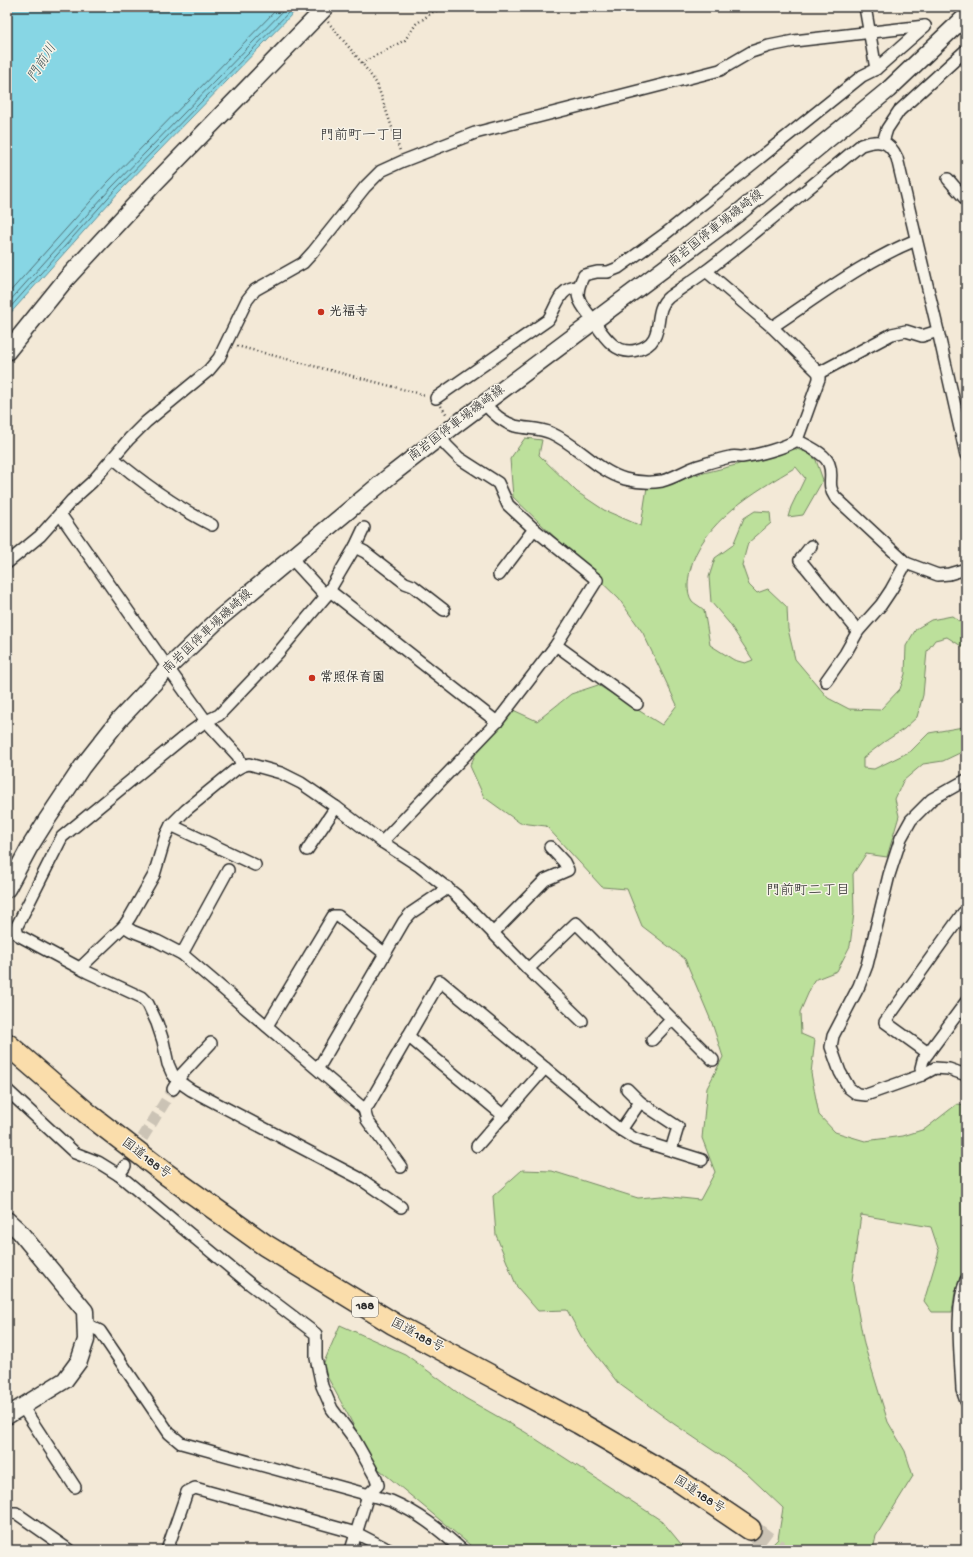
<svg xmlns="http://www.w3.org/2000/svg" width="973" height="1557" viewBox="0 0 973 1557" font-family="'Gochi Hand','Klee One',sans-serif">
<rect width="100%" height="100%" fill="#f3e9d7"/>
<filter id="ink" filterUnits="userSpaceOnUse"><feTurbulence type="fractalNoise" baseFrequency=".025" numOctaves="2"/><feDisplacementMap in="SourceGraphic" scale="8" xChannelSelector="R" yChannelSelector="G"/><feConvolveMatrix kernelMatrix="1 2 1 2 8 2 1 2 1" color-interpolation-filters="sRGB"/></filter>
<g filter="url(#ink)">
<!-- green -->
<g fill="#bce09b" stroke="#748663">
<path d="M525,438L542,440L539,455L577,492L604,510L641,526L647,487L736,465L789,447L807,452L816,460L823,480L803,515L788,517L791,507L805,478L796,467C756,491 701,522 690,571C688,580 686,592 692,601C695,604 701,607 704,610L710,645L734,660L745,663L753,660L729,623L711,602L709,577L715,558L733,545L744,518L755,511L770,512L771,523L748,543L742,565L749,585L757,593L768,589L787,607L788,629L795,659L828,698L849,709L880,710L900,689L905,674L906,646L916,629L931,620L952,616L966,626V649L947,637L935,640L927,651L923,695L917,717L904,729L884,742L863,758V768L874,769L911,751L929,733L963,727L966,729V750L943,761L923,764L903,781L895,799L899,816L887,857L866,854L853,874L854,913L850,946L837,971L814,980L800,1012L801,1034L815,1040L811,1073L819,1115L835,1132L865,1141L903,1136L925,1129L957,1104L966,1105V1270L955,1292L952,1312H932L924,1301L939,1251L931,1227L861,1215L852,1280L864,1344L888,1422L905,1451L913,1476L876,1536L873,1550H767L778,1539L783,1508L745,1472L674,1424L618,1383L581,1336L567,1310L538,1311L517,1287L496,1235L493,1196L522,1170L552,1171L638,1198L662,1196L700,1200L715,1172L702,1138L707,1088L723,1057L712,1023L685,959L642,926L627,889L602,887L546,826L520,823L484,797L470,766L480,744L511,709L537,721L571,694L598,685L662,725L677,705L643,633L619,599L513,497L510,459Z"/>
<polygon points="340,1325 405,1354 465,1398 525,1432 662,1521 686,1550 476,1550 374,1465 347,1413 322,1367"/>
</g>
<!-- water -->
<polygon fill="#87d6e4" stroke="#62929a" points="7,7 299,7 118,193 7,317"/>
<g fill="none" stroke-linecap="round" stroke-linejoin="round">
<!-- shore -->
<g stroke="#506f75" stroke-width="1">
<polyline points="7,295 107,183 279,7"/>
<polyline points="7,304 112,187 287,7"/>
<polyline points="7,311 115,190 294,7"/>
</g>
<!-- street-tunnel -->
<polyline stroke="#cbc3b5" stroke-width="11" stroke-dasharray="11 5.5" stroke-linecap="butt" points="125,1166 173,1089"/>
<!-- highway-tunnel -->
<polyline stroke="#cbc3b5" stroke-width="21" stroke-dasharray="21 10" stroke-linecap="butt" points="750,1529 778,1550"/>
<!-- street casing -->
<g stroke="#2b2b2b" stroke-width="14">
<g id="street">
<polyline points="865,7 876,69"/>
<path d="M925,26L876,69L862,76L665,234L618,268L608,272H597L584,275C574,294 577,300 590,316C601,331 614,357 637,350C669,341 650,312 669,297C681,288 694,280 706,271C759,231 809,187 861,145C879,139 889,140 897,158L938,331L966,455"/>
<polyline points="883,142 887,129 899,111 966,50"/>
<polyline points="948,179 966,200"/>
<polyline points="706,271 772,327 819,373"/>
<path d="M772,327C819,296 864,261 916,240"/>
<path d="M819,373V379L797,440C807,446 825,453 829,464C834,476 826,484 835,497L906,563L938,575L949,574L966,569"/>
<polyline points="819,373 892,334 906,331 922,336 938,331"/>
<path d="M436,398L548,320C557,307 559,287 578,287"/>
<path d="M484,403C493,414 502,422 515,426C527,429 540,428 551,433C578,445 597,471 625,479C636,482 651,483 662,481C674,478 686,470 698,466C708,463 720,459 730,457C734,456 738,457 742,457C758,455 784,448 797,440"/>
<path d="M113,458C144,484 176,507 212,525"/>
<polyline points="60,514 168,668 206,721 238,756 242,766"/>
<polyline points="811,546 800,560 858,631"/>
<polyline points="355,547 365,552 405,583 413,586 444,610"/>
<polyline points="291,558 326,596 278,653 219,715 206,721 185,736 62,837 16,928 18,935 87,972 141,997 148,1004 157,1023 163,1041 168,1064 172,1073 178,1081 191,1090 359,1178 401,1207"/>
<polyline points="7,563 40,536 72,500 92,482 129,439 146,422 209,370 219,358 247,300 255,290 303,263 313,252 365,187 381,171 403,161 475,133 720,70 751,52 769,46 794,41 925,26"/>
<polyline points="499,575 534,529"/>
<polyline points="330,591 497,722"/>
<polyline points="326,596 355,547 364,528"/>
<polyline points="556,645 637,704"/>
<polyline points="826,681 845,654 858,631 881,605 891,590 906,563"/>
<polyline points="966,780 932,799 911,820 901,838 889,875 867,965 859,986 833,1036 831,1047 840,1072 849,1088 857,1094 866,1095 922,1075 935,1068 949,1069 966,1075"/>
<polyline points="171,825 255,865"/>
<polyline points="382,842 497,722 556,645 597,580 534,529 508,505 498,483 459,458 447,446 440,437"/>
<polyline points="307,850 336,807"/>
<polyline points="124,926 132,931 157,941 182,954 364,1109 369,1104 440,981 615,1126 635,1139 702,1160"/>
<polyline points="493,933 545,880 568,870 564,862 550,847"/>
<polyline points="182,954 228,870"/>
<polyline points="80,968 124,926 130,917 154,875 166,835 171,825 186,810 235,770 242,766 249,764 281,773 301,783 336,807 382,842 419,866 456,895 528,969 582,1021"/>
<polyline points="528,969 576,923 672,1019"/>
<polyline points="267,1026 333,916 338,916 384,953"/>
<polyline points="408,1036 504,1116"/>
<polyline points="652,1040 672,1019 713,1060"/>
<polyline points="928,1053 885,1022 963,913 966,915"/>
<polyline points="317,1068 322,1062 404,921 411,913 442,892 447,887"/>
<polyline points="922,1075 921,1068 923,1060 966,1002"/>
<polyline points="173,1089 182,1074 211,1043"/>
<polyline points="7,1090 75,1153 98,1162 119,1175 125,1166"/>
<polyline points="640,1102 678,1127 671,1150"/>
<polyline points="364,1109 367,1120 401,1167"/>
<polyline points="621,1130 640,1102 627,1089"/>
<polyline points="477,1146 545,1068"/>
<polyline points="119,1175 250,1284 316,1334 316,1358 322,1386 332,1409 353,1437 376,1478 378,1485 368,1495 351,1550"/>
<path d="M966,1280C954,1309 961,1358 962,1390L966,1401"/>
<path d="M86,1324L100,1331L169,1433L181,1443L391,1501C419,1513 440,1530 462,1550"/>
<polyline points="22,1406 75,1487"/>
<polyline points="7,1513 16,1513 69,1550"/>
<polyline points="167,1550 187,1492 195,1488 356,1533 389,1550"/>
</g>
</g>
<!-- secondary casing -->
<g stroke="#2b2b2b" stroke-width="19">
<g id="secondary">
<polyline points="7,352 66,279 154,184 326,7"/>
<polyline points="7,889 29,848 46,821 82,767 119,720 168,668 221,617 391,475 454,426 737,214 888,90 966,16"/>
<polyline points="7,1220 19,1231 85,1311 86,1340 79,1361 65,1380 7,1416"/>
</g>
</g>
<!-- highway casing -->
<g stroke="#2b2b2b" stroke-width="24">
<polyline id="highway" points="7,1044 88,1114 166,1174 265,1245 394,1324 579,1423 679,1481 750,1529"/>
</g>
<!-- path -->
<g stroke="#2b2b2b" stroke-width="2.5" stroke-dasharray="1 3" stroke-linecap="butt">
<polyline points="328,22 362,63 377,84 400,151"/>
<polyline points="362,63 405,40 416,24 433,12 448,7"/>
<polyline points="237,346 425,395"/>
<polyline points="441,406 447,415"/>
</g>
<!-- street -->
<use href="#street" stroke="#f7f3e8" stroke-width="11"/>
<!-- secondary -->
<use href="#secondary" stroke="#f7f3e8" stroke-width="16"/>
<!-- highway -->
<use href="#highway" stroke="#faddab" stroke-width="21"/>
</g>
</g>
<!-- markers -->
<g fill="#c8321e" stroke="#f7f3e8" stroke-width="1.5">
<circle cx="321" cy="312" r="4"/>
<circle cx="312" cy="678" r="4"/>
</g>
<g text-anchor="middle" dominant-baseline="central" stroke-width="3" stroke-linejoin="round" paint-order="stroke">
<!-- shield labels -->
<rect fill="#f7f3e8" stroke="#686764" stroke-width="1" x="352" y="1297" width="26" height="20" rx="3"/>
<g font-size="12" font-weight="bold" fill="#2b2b2b">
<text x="365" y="1307">188</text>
</g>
<!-- street labels -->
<g font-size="13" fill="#2b2b2b" stroke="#f7f3e8">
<text transform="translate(716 229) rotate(-38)">南岩国停車場磯崎線</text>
<text transform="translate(457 424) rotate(-37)">南岩国停車場磯崎線</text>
<text transform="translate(208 632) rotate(-43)">南岩国停車場磯崎線</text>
<text transform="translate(146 1159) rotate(37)">国道188号</text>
<text transform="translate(417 1336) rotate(28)">国道188号</text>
<text transform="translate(699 1495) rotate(33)">国道188号</text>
</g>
<!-- poi labels -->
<g font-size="13" font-weight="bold" fill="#2b2b2b" stroke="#f7f3e8" text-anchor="start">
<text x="329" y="312">光福寺</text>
<text x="320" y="678">常照保育園</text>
</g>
<!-- water labels -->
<g font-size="14" font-style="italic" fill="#425659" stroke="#f7f3e8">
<text transform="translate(43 63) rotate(-58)">門前川</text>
</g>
<!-- neighbourhood labels -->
<g font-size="14" fill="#2b2b2b" stroke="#f7f3e8">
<text x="362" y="136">門前町一丁目</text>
<text x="808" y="891">門前町二丁目</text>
</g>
</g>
<!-- margin -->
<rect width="973" height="1557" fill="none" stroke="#f7f3e8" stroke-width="24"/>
<rect x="12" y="12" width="949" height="1533" fill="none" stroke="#2b2b2b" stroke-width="1.5" filter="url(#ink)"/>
</svg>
